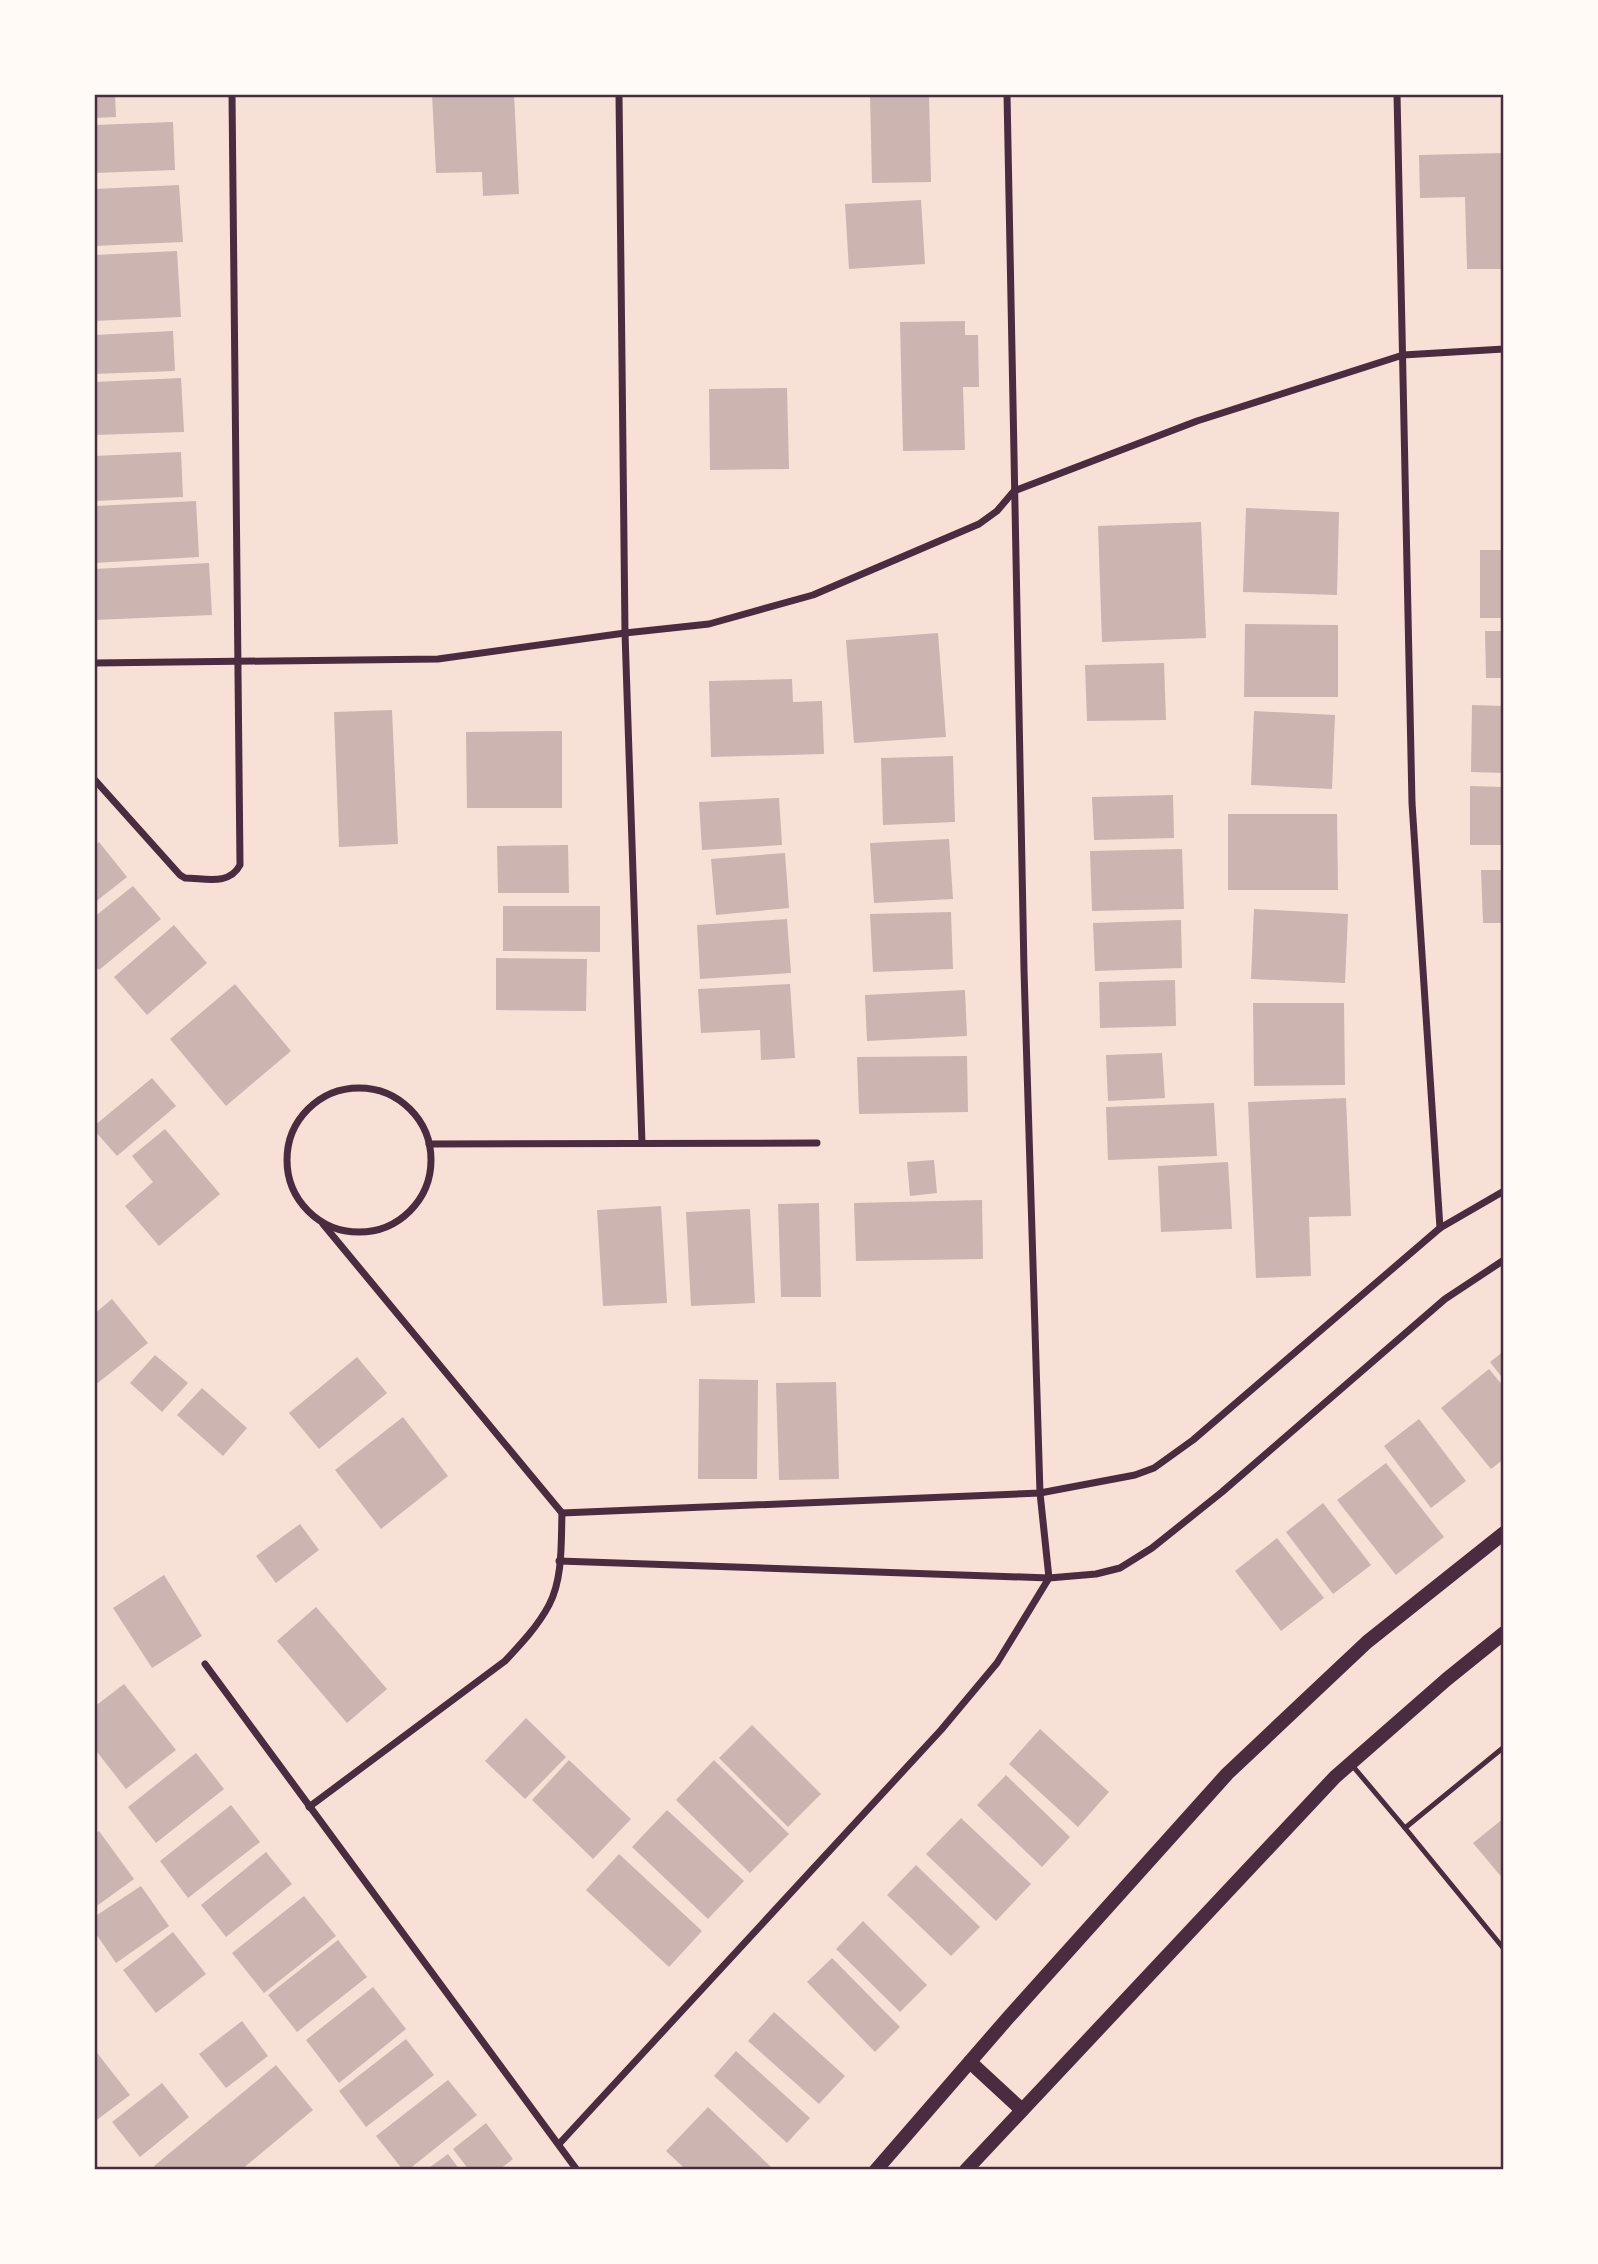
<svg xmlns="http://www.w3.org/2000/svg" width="1598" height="2264" viewBox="0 0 1598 2264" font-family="Jost,sans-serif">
<rect width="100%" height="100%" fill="#f7e1d7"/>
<!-- building -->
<g fill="#ccb4b1">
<polygon points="94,94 115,94 116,117 94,118"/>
<polygon points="432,94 514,94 519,194 483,196 482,172 436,173"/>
<polygon points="870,94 929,94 931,182 872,183"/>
<polygon points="173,122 175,170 94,173 94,125"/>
<polygon points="1504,153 1504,269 1467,269 1465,197 1420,198 1419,155"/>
<polygon points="179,185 183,242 94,246 94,189"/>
<polygon points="921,200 925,264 849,269 845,204"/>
<polygon points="177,251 181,317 94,321 94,255"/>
<polygon points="965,321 965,335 978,335 979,387 963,387 965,450 903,451 900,322"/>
<polygon points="173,331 175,371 94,374 94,335"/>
<polygon points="181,378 184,432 94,435 94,382"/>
<polygon points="787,388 789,469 710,470 709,389"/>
<polygon points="181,452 183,497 94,501 94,456"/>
<polygon points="196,501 199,557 94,563 94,506"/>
<polygon points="1246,508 1339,512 1337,595 1243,592"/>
<polygon points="1201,522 1206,638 1102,642 1098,526"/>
<rect x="1480" y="550" width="24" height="68"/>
<polygon points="209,563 212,615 94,620 94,569"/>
<polygon points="1245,624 1338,625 1338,697 1244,697"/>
<polygon points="1485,631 1504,631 1504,678 1486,678"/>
<polygon points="938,633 946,737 854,743 846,640"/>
<polygon points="1164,663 1166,720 1087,721 1085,665"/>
<polygon points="792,679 793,702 822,701 824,754 711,757 709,681"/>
<polygon points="1472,705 1504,706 1504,773 1471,772"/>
<polygon points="392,710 398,844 339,847 334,712"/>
<polygon points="1254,711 1335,715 1332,789 1251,785"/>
<polygon points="562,731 562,808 467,808 466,732"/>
<polygon points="953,756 955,822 883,825 881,758"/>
<polygon points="1470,786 1504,787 1504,845 1470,845"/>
<polygon points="1173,795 1174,838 1094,840 1092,797"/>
<polygon points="779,798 782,845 702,850 699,802"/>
<polygon points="1228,814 1337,814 1338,890 1228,890"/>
<polygon points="949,839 953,899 874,903 870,843"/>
<polygon points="99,842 127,877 94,903 94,846"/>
<polygon points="568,845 569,893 498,893 497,846"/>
<polygon points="1182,849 1184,909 1092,911 1090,851"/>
<polygon points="785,853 789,908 716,915 711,859"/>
<polygon points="1481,870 1504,870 1504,923 1483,923"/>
<polygon points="133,886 161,919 99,970 94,965 94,917"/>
<polygon points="503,906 600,906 600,952 503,951"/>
<polygon points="1254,909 1348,914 1345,983 1251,979"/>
<polygon points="951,912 953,969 873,972 870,914"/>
<polygon points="787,919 791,973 700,979 697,925"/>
<polygon points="1181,920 1182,968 1095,971 1093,923"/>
<polygon points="174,925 207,963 147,1015 114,977"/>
<polygon points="496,958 587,959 586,1011 496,1010"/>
<polygon points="1175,980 1176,1026 1100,1028 1099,982"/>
<polygon points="235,984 291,1051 226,1106 170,1039"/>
<polygon points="790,984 795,1058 761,1060 760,1030 701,1033 698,989"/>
<polygon points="965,990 967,1036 867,1041 865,995"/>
<polygon points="1253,1003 1344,1003 1345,1085 1254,1086"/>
<polygon points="1162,1053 1165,1098 1108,1101 1106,1055"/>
<polygon points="967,1056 968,1112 859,1114 857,1057"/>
<polygon points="152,1078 176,1106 117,1156 94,1130 94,1126"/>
<polygon points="1346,1098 1351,1216 1309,1217 1311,1276 1256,1278 1248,1102"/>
<polygon points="1214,1103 1217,1156 1108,1160 1106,1107"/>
<polygon points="165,1129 220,1194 159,1246 125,1206 153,1182 132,1156"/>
<polygon points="934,1160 937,1193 910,1196 907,1162"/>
<polygon points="1228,1162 1232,1229 1161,1232 1158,1166"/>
<polygon points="982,1200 983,1259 856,1261 854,1203"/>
<polygon points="819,1203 821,1297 781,1297 778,1204"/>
<polygon points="661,1206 667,1303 603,1306 597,1210"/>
<polygon points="750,1209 755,1303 691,1306 686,1212"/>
<polygon points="112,1299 148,1343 94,1386 94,1314"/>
<polygon points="1504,1351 1504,1380 1490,1362"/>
<polygon points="155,1355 188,1383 162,1412 130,1383"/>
<polygon points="357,1357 387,1393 319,1449 289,1413"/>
<polygon points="1489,1369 1504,1387 1504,1459 1491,1469 1441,1408"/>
<polygon points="699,1379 758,1380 757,1479 698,1479"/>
<polygon points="836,1382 839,1479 779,1480 776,1383"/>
<polygon points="202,1388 247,1428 223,1456 177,1415"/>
<polygon points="403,1417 448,1476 381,1529 335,1470"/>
<polygon points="1419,1419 1466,1481 1431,1508 1384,1446"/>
<polygon points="1386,1463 1444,1537 1396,1575 1337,1500"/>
<polygon points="1323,1503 1371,1565 1333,1594 1286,1532"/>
<polygon points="300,1524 319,1550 276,1583 256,1556"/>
<polygon points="1277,1538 1324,1598 1281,1631 1235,1571"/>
<polygon points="164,1575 202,1636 152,1668 113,1608"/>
<polygon points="316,1607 387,1689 347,1723 277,1641"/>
<polygon points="124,1684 176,1750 126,1789 94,1748 94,1707"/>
<polygon points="526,1718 566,1757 525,1799 485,1761"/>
<polygon points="752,1725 821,1794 788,1827 719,1758"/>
<polygon points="1040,1729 1109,1792 1078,1827 1009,1764"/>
<polygon points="196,1753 224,1789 156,1843 128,1807"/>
<polygon points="569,1760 631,1819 593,1859 532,1800"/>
<polygon points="714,1760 789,1834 750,1873 676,1800"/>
<polygon points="1006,1775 1070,1837 1042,1867 977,1805"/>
<polygon points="231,1805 260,1842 188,1898 160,1861"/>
<polygon points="667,1810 744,1881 708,1919 632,1847"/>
<polygon points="961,1818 1031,1884 996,1921 926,1854"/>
<polygon points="1504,1818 1504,1880 1473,1843"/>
<polygon points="99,1831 134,1879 94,1908 94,1834"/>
<polygon points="266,1852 292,1884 226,1937 201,1905"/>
<polygon points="619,1854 702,1931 669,1967 586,1890"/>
<polygon points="916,1865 980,1927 951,1956 887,1895"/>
<polygon points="141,1886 169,1926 116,1963 94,1931 94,1917"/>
<polygon points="304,1896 336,1936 264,1993 232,1953"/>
<polygon points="863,1921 927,1985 900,2012 836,1949"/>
<polygon points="173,1932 206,1974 156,2013 123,1970"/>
<polygon points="338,1940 367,1977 297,2032 268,1995"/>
<polygon points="832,1958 900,2027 875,2052 807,1982"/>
<polygon points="373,1987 406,2029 339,2083 306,2040"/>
<polygon points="774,2012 845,2076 819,2104 748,2041"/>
<polygon points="242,2021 268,2056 226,2088 199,2054"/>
<polygon points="406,2039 434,2075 366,2127 339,2091"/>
<polygon points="94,2049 130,2095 94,2122"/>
<polygon points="736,2051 810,2118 787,2143 714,2076"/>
<polygon points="276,2065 313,2110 241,2170 157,2170 154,2166"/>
<polygon points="448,2080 477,2115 408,2170 403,2170 376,2136"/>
<polygon points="162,2083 189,2117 140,2157 112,2122"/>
<polygon points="708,2107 771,2167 769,2170 681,2170 683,2167 666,2151"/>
<polygon points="486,2123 513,2159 499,2170 469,2170 453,2149"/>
<polygon points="448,2154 460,2170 426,2170"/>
</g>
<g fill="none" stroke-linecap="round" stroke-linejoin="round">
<!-- service -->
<g stroke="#4a2c40" stroke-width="5">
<polyline points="1504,1747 1405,1828 1504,1949"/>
<polyline points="1351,1764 1405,1828"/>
</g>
<!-- minor -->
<g stroke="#4a2c40" stroke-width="7">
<polyline points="619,94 625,633 642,1143"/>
<polyline points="1397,94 1412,803 1440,1228"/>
<polyline points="94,663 438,659 625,633 709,624 813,595 979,524 997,511 1014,491 1197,421 1403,355 1504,349"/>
<path d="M94,779L180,875L185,878C205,878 229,886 240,865L232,94"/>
<circle cx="359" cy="1160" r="72"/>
<polyline points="429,1144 817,1143"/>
<polyline points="562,1513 1040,1493 1135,1475 1154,1468 1193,1440 1440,1228 1504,1191"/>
<polyline points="559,1561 1049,1578 1096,1574 1120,1568 1152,1548 1222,1492 1445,1299 1504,1260"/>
<polyline points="205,1664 577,2170"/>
<path d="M309,1807L505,1661C521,1644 538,1626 549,1605C563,1579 561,1542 562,1513L323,1224"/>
<polyline points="559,2144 941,1730 997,1663 1049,1578 1040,1493 1024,970 1007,94"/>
</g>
<!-- secondary -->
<g stroke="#4a2c40" stroke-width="14">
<polyline points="970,2062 1022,2110"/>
<polyline points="876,2170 1007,2019 1227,1774 1367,1642 1504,1533"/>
<polyline points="966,2170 1335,1777 1447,1679 1504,1633"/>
</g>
</g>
<!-- border -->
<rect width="1598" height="2264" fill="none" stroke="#fffaf5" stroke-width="192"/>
<rect x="96" y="96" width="1406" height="2072" fill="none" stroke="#4a2c40" stroke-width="2.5"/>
</svg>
